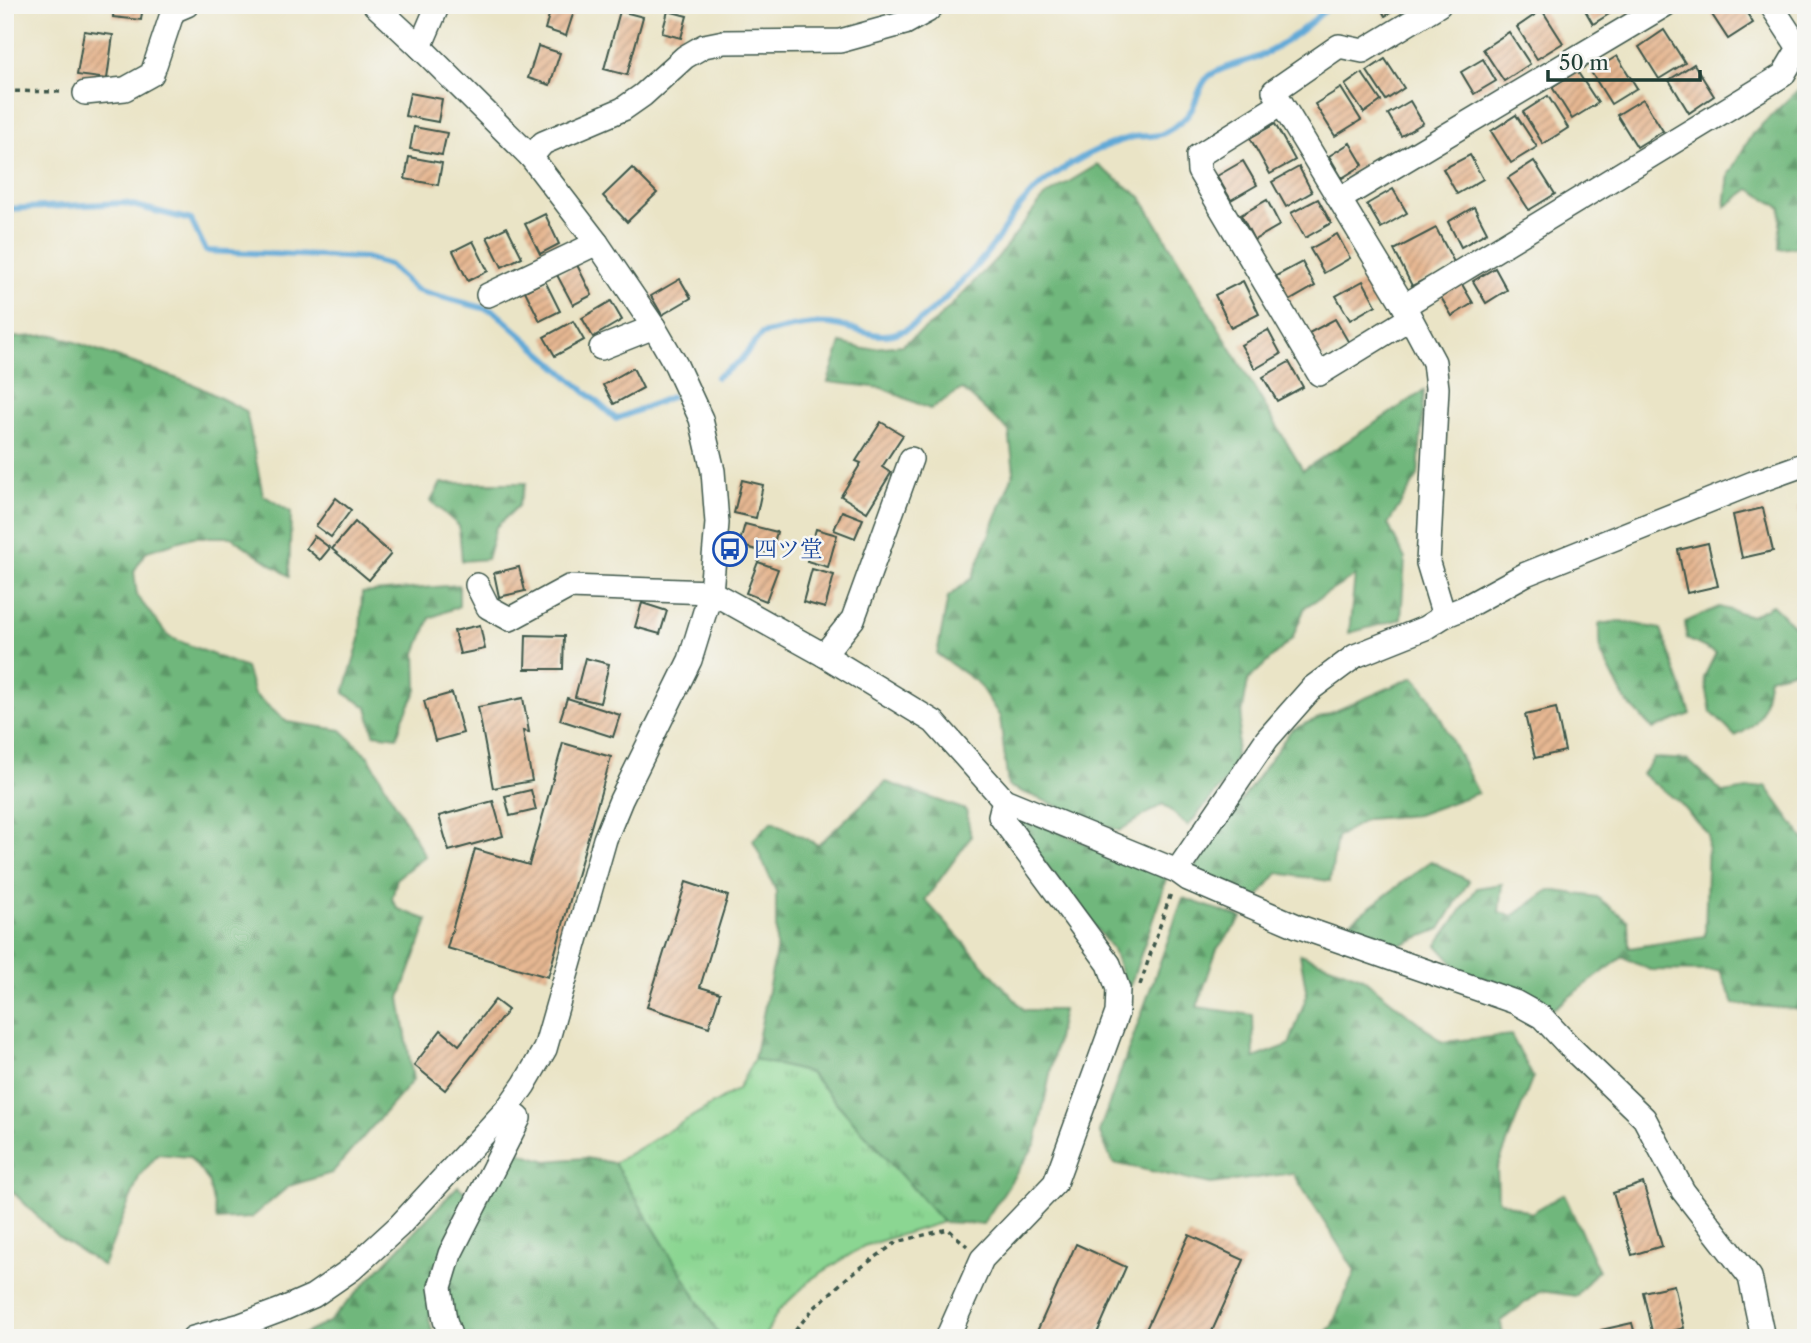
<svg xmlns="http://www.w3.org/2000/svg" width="1811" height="1343" viewBox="0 0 1811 1343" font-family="'Libre Caslon Text','Noto Serif JP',serif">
<defs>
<pattern id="grass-tufts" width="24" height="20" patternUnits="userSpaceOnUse" patternTransform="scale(1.75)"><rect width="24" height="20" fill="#8bd692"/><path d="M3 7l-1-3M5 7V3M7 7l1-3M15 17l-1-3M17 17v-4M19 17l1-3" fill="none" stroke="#71af78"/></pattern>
<pattern id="forest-firs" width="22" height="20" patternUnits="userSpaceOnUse" patternTransform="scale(1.75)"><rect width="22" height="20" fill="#70b77c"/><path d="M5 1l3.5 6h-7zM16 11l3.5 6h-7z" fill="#5b9666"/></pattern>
<pattern id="building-hatch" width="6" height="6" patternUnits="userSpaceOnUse" patternTransform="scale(1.75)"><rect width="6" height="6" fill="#e6b792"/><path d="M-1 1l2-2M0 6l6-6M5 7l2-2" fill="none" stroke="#ba9678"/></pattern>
</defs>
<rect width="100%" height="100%" fill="#f6f6f2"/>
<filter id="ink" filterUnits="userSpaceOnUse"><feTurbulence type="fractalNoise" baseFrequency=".0143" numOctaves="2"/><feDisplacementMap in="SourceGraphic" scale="14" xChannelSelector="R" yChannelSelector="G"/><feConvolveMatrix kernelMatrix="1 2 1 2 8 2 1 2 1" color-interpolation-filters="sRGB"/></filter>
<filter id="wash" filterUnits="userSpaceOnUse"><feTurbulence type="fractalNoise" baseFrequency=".00686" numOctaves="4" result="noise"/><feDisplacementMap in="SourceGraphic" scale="28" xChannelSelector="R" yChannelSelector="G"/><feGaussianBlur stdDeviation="1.57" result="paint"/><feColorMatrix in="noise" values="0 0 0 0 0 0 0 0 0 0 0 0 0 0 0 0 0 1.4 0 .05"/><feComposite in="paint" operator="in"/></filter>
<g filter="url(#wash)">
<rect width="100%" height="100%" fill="#eae4c6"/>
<!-- grass -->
<polygon fill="url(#grass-tufts)" stroke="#558a63" stroke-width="2" points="754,1059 810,1073 943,1222 864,1246 813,1278 778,1311 764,1338 721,1338 614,1163 738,1089"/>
<!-- forest -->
<g fill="url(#forest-firs)" stroke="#487a58" stroke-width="2">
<polygon points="1806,82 1806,246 1779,249 1781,208 1750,189 1725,207 1729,174 1752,134"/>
<polygon points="1097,165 1141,197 1303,470 1424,391 1418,476 1388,524 1405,559 1401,619 1349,633 1355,576 1305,607 1292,639 1248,680 1232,773 1188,826 1163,804 1119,831 1008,786 1000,717 978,683 937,654 948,597 972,578 1014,472 1009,431 962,389 930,409 882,388 828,382 841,343 864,349 902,345 936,321 997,258 1044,197"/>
<polygon points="55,335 195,385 246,411 263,495 291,512 289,576 231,537 193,537 147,551 134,571 137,596 169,637 246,668 254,694 287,722 341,730 369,757 425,856 397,878 392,899 398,909 428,920 400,998 413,1080 332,1173 289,1186 251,1218 217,1220 208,1180 189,1157 158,1154 139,1177 103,1266 56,1235 5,1184 5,338"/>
<polygon points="441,483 526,483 518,506 496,527 487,559 462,561 459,526 431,501"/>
<polygon points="459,585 459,606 430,618 416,653 417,690 403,718 397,737 374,734 367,707 344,693 360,639 362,593"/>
<path d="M1772,605L1797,629L1799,669L1769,677C1763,706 1766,723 1735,736L1711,712L1704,677L1716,653L1687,639L1685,622L1719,607L1752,616Z"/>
<polygon points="1620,621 1661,629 1691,714 1653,729 1625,700 1601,653 1599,624"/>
<polygon points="1414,677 1430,697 1478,793 1417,815 1367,819 1337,837 1330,881 1278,873 1257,898 1192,871 1291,730"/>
<polygon points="1654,758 1688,760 1723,793 1766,786 1806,842 1806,1010 1734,1004 1720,971 1650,970 1623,957 1549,1012 1505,985 1460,971 1437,945 1477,888 1502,884 1499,912 1513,916 1549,890 1597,897 1628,921 1629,948 1705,936 1708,834 1680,803 1642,774"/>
<polygon points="886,782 966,810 971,837 925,900 1024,1010 1063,1010 1036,1143 983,1224 943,1222 810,1073 754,1059 776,951 776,891 753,840 772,821 818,845"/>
<polygon points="1023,817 1167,878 1128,992 1113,950 1018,829"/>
<polygon points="1431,861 1469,881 1440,929 1393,948 1337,932"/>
<polygon points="1183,898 1242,918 1217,949 1197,1007 1253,1015 1254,1058 1289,1045 1307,995 1300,954 1361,977 1443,1042 1511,1035 1533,1077 1497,1169 1498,1200 1531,1213 1564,1194 1598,1270 1576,1296 1540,1291 1501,1321 1503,1338 1320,1338 1332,1326 1355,1271 1293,1173 1211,1184 1113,1163 1099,1132"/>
<polygon points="514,1151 547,1161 585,1158 614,1163 721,1338 460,1338 445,1293 456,1253"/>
<polygon points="458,1186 470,1197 438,1267 429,1319 434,1338 296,1338 329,1322"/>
</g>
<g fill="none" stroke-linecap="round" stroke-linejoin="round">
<!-- stream -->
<g stroke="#60a9d7" stroke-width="6">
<polyline points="5,209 124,203 191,220 206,251 365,258 389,265 416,290 494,311 616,419 671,397"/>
<path d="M717,377L739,362L762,334C783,329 808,322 830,324C854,327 878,342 902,331C929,320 976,268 994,244C1003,231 1011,217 1021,205C1047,174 1094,147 1133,137C1143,135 1155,138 1164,133C1174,128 1186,119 1192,109C1197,99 1200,84 1208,77C1220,67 1243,63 1258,57C1282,47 1311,24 1330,5"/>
</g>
</g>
<g id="blocks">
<!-- building -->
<g fill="url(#building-hatch)">
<polygon points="114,5 143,5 141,20 113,17"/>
<polygon points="552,5 576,5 566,36 545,29"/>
<polygon points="1379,5 1404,5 1385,16"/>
<polygon points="1582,5 1611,5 1614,11 1593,24"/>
<polygon points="1622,5 1645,5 1628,16"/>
<polygon points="1710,5 1742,5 1753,23 1728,39 1707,7"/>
<polygon points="1542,10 1563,43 1537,59 1517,27"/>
<polygon points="620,11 643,17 627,75 604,69"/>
<polygon points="668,11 687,16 681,38 662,33"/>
<polygon points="1664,30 1685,63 1659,79 1639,47"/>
<polygon points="84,31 113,35 107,79 77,75"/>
<polygon points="1509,32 1530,64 1504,81 1483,49"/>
<polygon points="538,46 560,53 550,85 528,78"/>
<polygon points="1617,56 1637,88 1611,104 1591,72"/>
<polygon points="1385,59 1404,88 1386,100 1367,71"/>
<polygon points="1483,59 1496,81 1474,94 1461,72"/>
<polygon points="1694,64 1714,96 1689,113 1669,80"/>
<polygon points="1577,71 1598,103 1572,119 1552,87"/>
<polygon points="1362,73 1381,101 1364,113 1345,85"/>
<polygon points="1341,88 1361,120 1335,136 1315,104"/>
<polygon points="410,93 442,99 438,122 405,116"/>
<polygon points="1548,96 1568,128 1543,144 1523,112"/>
<polygon points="1643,99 1663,131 1637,147 1617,115"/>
<polygon points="1410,101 1423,123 1401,136 1388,114"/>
<polygon points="1516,115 1537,147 1511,163 1491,131"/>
<polygon points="1275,124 1295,160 1270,174 1250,138"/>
<polygon points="414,127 447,133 442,155 410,149"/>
<polygon points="1350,143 1363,165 1342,178 1329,156"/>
<polygon points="1470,155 1483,179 1457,194 1443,169"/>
<polygon points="409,157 442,163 438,185 405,179"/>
<polygon points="1243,161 1257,185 1231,200 1217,176"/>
<polygon points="1534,161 1555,194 1529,210 1508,178"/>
<polygon points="1299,167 1312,192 1286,207 1272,182"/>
<polygon points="632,168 657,193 627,222 603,196"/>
<polygon points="1393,189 1407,213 1381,228 1367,204"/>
<polygon points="1318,199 1331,223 1305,238 1291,213"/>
<polygon points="1267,200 1280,225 1254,240 1241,215"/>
<polygon points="1474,207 1487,232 1461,247 1448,222"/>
<polygon points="545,214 559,244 540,254 525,224"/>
<polygon points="507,227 522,257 502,267 487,237"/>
<polygon points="1436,228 1455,264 1412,286 1394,250"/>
<polygon points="1337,234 1350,258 1324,273 1310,249"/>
<polygon points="473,241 488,271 468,281 453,251"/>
<polygon points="1302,262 1315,286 1289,301 1276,276"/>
<polygon points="577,265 592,295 573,305 557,275"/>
<polygon points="1495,268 1507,290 1486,303 1473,281"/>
<polygon points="680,279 691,298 662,315 651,296"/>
<polygon points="545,281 560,311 540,321 525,291"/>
<polygon points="1243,281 1259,314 1231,328 1215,295"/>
<polygon points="1363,281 1376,305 1350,320 1336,296"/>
<polygon points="1460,281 1473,303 1452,316 1439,294"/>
<polygon points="611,301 622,320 593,337 582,318"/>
<polygon points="1335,319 1349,343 1322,358 1309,333"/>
<polygon points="573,321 584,340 555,356 544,337"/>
<polygon points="1268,330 1281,354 1255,369 1241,345"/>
<polygon points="1289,362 1303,387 1277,401 1263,377"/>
<polygon points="633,368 643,388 614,404 603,385"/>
<polygon points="881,422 903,435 882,467 891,473 867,512 841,496 861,463 856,461"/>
<polygon points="742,480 763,485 756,518 734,513"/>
<polygon points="336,498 351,510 331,537 316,526"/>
<polygon points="1806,505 1806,538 1805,538 1798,507"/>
<polygon points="1763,508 1773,551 1742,558 1733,515"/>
<polygon points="842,511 863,519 855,538 834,530"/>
<polygon points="355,522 391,554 369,580 332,549"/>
<polygon points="745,524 777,532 771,554 739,545"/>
<polygon points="816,529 837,535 828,567 807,561"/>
<polygon points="314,536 330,548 320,560 306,548"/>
<polygon points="1708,543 1718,586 1687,593 1678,550"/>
<polygon points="758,562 778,569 766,601 746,593"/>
<polygon points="519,567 525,591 499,597 494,573"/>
<polygon points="812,569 834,575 825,608 803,602"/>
<polygon points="642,603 667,611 660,634 635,627"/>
<polygon points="480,625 485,649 460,654 454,631"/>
<polygon points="526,635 564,636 563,669 525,669"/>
<polygon points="585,658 609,664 600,703 575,697"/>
<polygon points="452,693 463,733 435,741 424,701"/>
<polygon points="523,698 529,732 523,731 532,781 493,788 478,707"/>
<polygon points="567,698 620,715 613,737 560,720"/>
<polygon points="1556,708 1565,751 1535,758 1525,715"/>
<polygon points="563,743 611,757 548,977 447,948 475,849 529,865"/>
<polygon points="531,790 536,810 510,816 505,796"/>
<polygon points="493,801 503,836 449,851 439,816"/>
<polygon points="686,882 728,896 700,987 720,993 709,1027 647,1007"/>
<polygon points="495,1000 508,1010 445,1090 414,1065 441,1030 459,1045"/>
<polygon points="1643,1183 1662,1246 1632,1255 1613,1193"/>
<polygon points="1189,1235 1244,1260 1209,1338 1142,1338"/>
<polygon points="1076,1244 1126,1267 1095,1338 1034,1338"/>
<polygon points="1674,1285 1684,1328 1653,1336 1643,1292"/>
<polygon points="1632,1323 1636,1338 1603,1338 1601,1330"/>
</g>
</g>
</g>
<g filter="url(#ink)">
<use href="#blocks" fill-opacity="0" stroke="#3d564a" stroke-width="2"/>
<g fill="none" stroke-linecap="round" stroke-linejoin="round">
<!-- minor casing -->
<g stroke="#3d564a" stroke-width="26">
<g id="minor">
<polyline points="1439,5 1363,51 1339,46 1274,91 1404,306 1434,362 1437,388 1428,563 1444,616"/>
<polyline points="420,47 438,5"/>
<polyline points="85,93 125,89 152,74 173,11 187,5"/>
<polyline points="1281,104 1198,156 1199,171 1319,374 1410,318"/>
<polyline points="531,157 543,143 623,109 643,95 685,57 704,46 724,42 840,41 905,23 927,11 933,5"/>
<polyline points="1340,199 1665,5"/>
<polyline points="488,295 597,243"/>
<polyline points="1404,306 1783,75 1799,48 1771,5"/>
<polyline points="601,348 654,327"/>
<polyline points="477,585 488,607 510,619 569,587 711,592 824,655 934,722 1004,800 1177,871 1188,879 1297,926 1515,1002 1542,1017 1570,1047 1644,1118 1683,1191 1750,1277 1763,1338"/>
<polyline points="824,655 853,619 911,459"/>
<polyline points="1177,871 1267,739 1312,688 1355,656 1425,628 1444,616 1464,608 1526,574 1753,483 1806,464"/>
<polyline points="193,1338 241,1325 281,1310 313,1296 352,1269 399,1226 507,1109 524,1085 545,1049 605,839 621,800 690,660 711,592 717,523 713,471 701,419 676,365 654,327 597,243 531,157 420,47 375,5"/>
<polyline points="451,1338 445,1320 440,1287 450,1254 519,1118 507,1109"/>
<polyline points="947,1338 982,1259 1055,1183 1117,1013 1118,989 1109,964 1000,816 1004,800"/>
</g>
</g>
<!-- path -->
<g stroke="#3d564a" stroke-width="3.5" stroke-dasharray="5 5" stroke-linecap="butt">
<polyline points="5,91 65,92"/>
<polyline points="1140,985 1171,893"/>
<polyline points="789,1338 813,1309 849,1276 897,1242 948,1229 967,1246"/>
</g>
<!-- minor -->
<use href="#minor" stroke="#fff" stroke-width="23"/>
</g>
</g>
<!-- icons -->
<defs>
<g id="bus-ring" transform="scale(1.75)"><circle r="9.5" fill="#f6f6f2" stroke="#1a4fb4" stroke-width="1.5"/><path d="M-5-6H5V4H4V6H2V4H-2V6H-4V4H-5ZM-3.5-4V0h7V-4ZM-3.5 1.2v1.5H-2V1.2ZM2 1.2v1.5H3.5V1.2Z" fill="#1a4fb4"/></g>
</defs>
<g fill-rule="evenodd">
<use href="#bus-ring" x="730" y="549"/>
</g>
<g text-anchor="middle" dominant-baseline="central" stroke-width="5" stroke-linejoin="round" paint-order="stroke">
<!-- transit labels -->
<g font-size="23" fill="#164399" stroke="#f6f6f2" text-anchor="start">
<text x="754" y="549">四ツ堂</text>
</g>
</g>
<!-- margin -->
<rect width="1811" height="1343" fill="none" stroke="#f6f6f2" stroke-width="28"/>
<!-- scale -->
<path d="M1548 70v10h152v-10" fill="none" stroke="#1f3d34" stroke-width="3.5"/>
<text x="1559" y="70" font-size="21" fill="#1f3d34" stroke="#f6f6f2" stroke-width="5" paint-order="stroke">50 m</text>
</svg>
